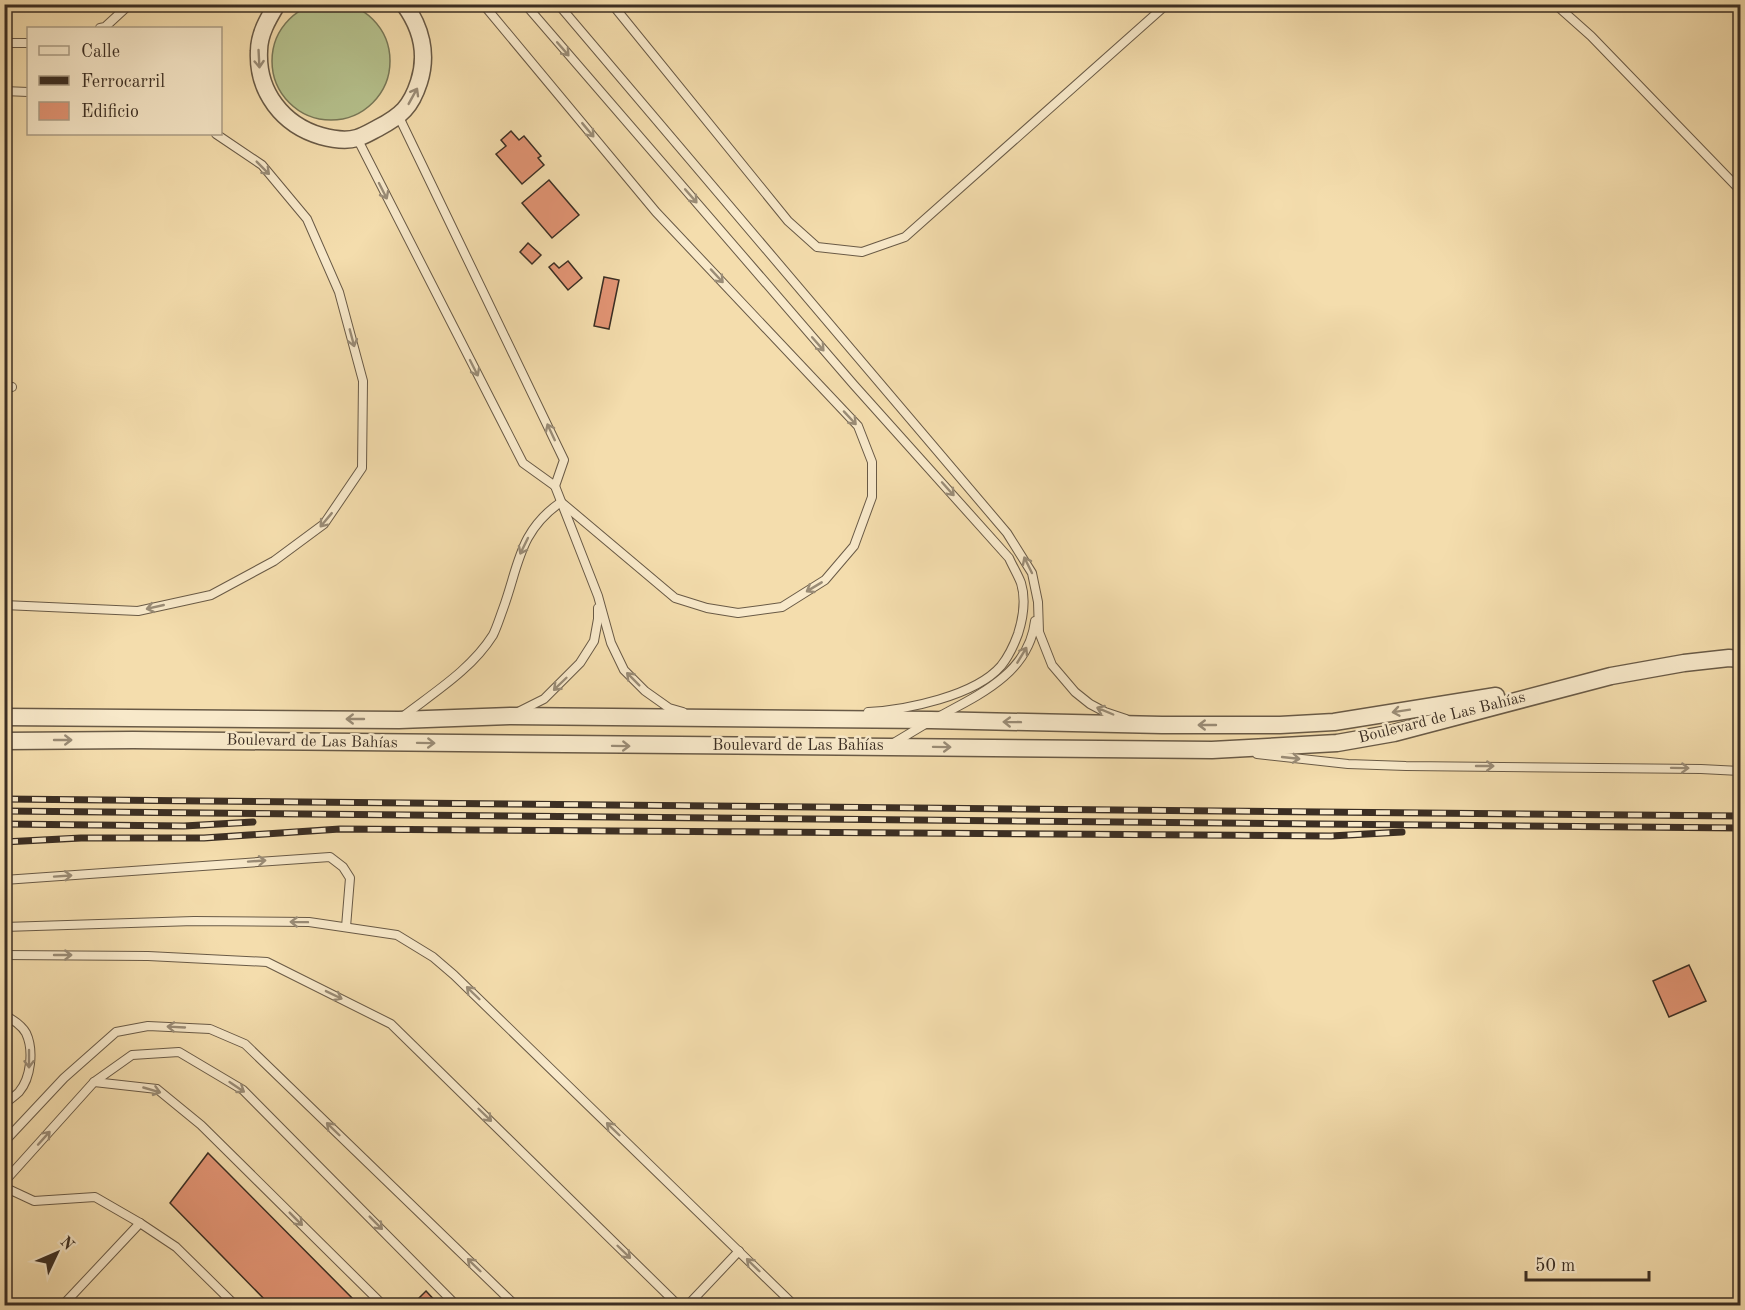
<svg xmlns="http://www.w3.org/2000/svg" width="1745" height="1310" viewBox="0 0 1745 1310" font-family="'Old Standard TT',serif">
<rect width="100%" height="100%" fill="#f4ddad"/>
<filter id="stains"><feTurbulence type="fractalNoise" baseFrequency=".00333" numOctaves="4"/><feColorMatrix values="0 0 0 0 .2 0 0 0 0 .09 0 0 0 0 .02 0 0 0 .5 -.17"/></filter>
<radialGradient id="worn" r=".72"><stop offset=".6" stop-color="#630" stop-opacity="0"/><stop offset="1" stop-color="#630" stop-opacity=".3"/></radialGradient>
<!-- green -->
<circle fill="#b6c28e" stroke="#787858" stroke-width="1.5" cx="331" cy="61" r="59"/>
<!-- building -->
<g fill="#e29474" stroke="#3b2e23" stroke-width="1.5">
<polygon points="511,131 519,140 524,136 541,156 538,158 544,165 522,184 496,154 506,146 501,140"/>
<polygon points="549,180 579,215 552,238 522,203"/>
<polygon points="528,243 541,255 532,264 520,252"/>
<polygon points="568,261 582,278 568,290 549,267 554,263 559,268"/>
<polygon points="604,277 619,280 609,329 594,326"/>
<polygon points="1689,965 1706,1001 1669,1017 1653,981"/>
<polygon points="208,1153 227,1172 360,1306 271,1306 170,1203"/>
<polygon points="426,1291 440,1306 411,1306"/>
</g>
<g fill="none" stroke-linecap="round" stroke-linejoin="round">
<!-- service casing -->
<g stroke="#695a46" stroke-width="10">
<g id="service">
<path d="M525,4L854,385L1009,558C1013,567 1018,575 1021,583C1026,599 1023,618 1018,634C1014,645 1009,656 1001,666C975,696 906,710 868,712"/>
<polyline points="558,4 1007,533 1032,573 1038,602 1039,632 1052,665 1075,692 1090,704 1105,712 1126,719"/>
<polyline points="612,4 788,221 817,247 862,252 905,237 1167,4"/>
<polyline points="1555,4 1591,36 1740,190"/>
<polyline points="100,28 105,27 130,4"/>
<polyline points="4,43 28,43"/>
<polyline points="4,91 28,92"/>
<polyline points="399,117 564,460 555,486"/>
<polyline points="357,138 523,463 555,486 598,596 611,643 624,670 645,691 669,708 683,712"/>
<polyline points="4,387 12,387"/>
<polyline points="4,605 138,611 211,595 274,561 324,524 362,468 363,381 339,292 307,219 262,165 216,134"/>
<polyline points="518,712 544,699 580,663 594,641 598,619 598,608"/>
<path d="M938,717C979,695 1029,673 1035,621"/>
<path d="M401,718C433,693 471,670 493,635C497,627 500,617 503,609C519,565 519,531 561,502L675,598L707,608L738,613L782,607L825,580L854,546L872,497V462L858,426L656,212L483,4"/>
<polyline points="892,744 927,723"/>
<polyline points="1257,754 1348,764 1406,766 1701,769 1740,771"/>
<polyline points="4,880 330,857 343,867 350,878 346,927"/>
<polyline points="4,927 194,921 309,922 397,935 433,957 454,975 795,1306"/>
<polyline points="4,955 148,956 267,962 391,1024 679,1306"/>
<path d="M4,1015C12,1019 22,1026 26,1033C34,1050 31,1078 19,1092C15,1096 9,1100 4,1104"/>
<polyline points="94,1082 157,1089 201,1125 384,1306"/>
<polyline points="4,1142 64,1078 116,1032 148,1026 210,1029 245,1044 516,1306"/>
<polyline points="4,1182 94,1082 132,1055 179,1052 243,1090 457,1306"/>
<polyline points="4,1187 34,1201 95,1197 140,1223 176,1247 236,1306"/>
<polyline points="62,1306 140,1223"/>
<polyline points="687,1306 739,1251"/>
</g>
</g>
<!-- minor casing -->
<g stroke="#695a46" stroke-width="19">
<g id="minor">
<path d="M277,4C268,19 259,34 259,51C257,92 283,125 321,136C332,139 347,141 357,138C364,136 372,131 378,128C401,116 411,107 419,82C428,54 421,27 404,4"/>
<polyline points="4,717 399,720 511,716 931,720 1162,725 1280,725 1334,722 1496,696"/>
<polyline points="4,741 133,740 1212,750 1337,743 1394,733 1611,676 1684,663 1729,658 1740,659"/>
</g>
</g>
<!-- service -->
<use href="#service" stroke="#f8e9ca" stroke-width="8"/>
<!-- minor -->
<use href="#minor" stroke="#f8e9ca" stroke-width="16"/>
<!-- rail casing -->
<g stroke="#3b2e23" stroke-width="7">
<g id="rail">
<polyline points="4,799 1740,816"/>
<polyline points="4,811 1740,828"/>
<polyline points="4,824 184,826 253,822"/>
<polyline points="4,842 81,838 204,838 340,829 1331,836 1402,832"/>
</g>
</g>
<!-- rail -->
<use href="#rail" stroke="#f8e9ca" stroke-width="4.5" stroke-dasharray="14" stroke-linecap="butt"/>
</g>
<!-- one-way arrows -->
<defs><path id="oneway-shaft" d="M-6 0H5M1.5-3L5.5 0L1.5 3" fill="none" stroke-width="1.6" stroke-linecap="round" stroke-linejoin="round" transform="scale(1.5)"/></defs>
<g stroke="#9a8c76">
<use href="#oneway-shaft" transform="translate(563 49) rotate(49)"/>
<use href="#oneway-shaft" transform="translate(259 59) rotate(87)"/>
<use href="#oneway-shaft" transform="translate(413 96) rotate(-61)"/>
<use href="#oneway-shaft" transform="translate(588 130) rotate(50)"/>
<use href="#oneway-shaft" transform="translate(263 168) rotate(45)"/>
<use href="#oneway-shaft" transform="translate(383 191) rotate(63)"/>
<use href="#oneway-shaft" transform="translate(691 196) rotate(49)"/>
<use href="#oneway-shaft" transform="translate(717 276) rotate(47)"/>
<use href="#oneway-shaft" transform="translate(352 338) rotate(75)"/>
<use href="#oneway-shaft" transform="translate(818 344) rotate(49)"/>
<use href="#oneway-shaft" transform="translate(474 368) rotate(63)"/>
<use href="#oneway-shaft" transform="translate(850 418) rotate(47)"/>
<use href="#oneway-shaft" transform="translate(551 432) rotate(-115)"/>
<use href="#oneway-shaft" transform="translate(948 489) rotate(48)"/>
<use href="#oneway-shaft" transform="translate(326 520) rotate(130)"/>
<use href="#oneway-shaft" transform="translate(524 546) rotate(116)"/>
<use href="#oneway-shaft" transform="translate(1028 565) rotate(-116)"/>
<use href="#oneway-shaft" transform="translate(814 587) rotate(149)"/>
<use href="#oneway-shaft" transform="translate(155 607) rotate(167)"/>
<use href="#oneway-shaft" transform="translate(1022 655) rotate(-59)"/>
<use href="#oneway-shaft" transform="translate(633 679) rotate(-135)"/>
<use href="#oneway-shaft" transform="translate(560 684) rotate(136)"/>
<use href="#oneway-shaft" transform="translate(1105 711) rotate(-157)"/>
<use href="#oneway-shaft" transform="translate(1401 711) rotate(171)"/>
<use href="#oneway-shaft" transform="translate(355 719) rotate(-180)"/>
<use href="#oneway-shaft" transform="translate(1012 722) rotate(-179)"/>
<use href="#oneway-shaft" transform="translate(1207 725) rotate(180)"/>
<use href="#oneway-shaft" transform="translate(63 740)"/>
<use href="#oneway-shaft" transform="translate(426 743) rotate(1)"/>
<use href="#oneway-shaft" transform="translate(621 746) rotate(1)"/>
<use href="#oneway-shaft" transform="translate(942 747) rotate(1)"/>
<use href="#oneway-shaft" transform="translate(1291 758) rotate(6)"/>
<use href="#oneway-shaft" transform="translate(1485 766)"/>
<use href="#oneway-shaft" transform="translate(1680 768) rotate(1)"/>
<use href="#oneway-shaft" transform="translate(257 861) rotate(-4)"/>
<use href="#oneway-shaft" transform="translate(63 876) rotate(-4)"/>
<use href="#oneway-shaft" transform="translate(299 922) rotate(-179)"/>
<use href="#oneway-shaft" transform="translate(63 955)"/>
<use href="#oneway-shaft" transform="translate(473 993) rotate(-136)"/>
<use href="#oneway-shaft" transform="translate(334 995) rotate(26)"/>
<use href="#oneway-shaft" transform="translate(176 1027) rotate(-177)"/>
<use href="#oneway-shaft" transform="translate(29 1059) rotate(90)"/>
<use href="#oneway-shaft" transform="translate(237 1087) rotate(34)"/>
<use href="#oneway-shaft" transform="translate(152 1090) rotate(16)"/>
<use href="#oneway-shaft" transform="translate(485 1115) rotate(44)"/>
<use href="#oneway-shaft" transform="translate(333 1129) rotate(-136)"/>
<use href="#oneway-shaft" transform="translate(613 1129) rotate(-136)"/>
<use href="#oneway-shaft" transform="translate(44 1138) rotate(-48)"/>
<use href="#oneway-shaft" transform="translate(296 1219) rotate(45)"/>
<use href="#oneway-shaft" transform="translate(376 1223) rotate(45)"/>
<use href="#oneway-shaft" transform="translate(624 1252) rotate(44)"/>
<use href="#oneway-shaft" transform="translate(474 1265) rotate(-136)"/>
<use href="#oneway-shaft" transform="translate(753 1265) rotate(-136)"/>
</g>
<g text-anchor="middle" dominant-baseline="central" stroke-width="5" stroke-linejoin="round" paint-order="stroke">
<!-- street labels -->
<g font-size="16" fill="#3b2e23" stroke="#f8e9ca">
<text transform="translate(1442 718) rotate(-14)">Boulevard de Las Bahías</text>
<text transform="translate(312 742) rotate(1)">Boulevard de Las Bahías</text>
<text x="798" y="746">Boulevard de Las Bahías</text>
</g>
</g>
<!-- margin -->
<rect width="1745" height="1310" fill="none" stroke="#f4ddad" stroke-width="24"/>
<rect x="6" y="6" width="1733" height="1298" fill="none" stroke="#3b2e23" stroke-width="3"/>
<rect x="12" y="12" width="1721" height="1286" fill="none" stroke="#3b2e23" stroke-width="1.5"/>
<!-- legend -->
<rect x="27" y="27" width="195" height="108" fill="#f8e9ca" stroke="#ac9e87" stroke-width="1.5"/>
<rect x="39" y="46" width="30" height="9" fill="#f8e9ca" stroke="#ac9e87" stroke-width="1.5"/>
<text x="81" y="57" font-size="18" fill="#3b2e23">Calle</text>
<rect x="39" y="76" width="30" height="9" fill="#3b2e23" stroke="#ac9e87" stroke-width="1.5"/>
<text x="81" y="87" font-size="18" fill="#3b2e23">Ferrocarril</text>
<rect x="39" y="102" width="30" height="18" fill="#e29474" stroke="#ac9e87" stroke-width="1.5"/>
<text x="81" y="117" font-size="18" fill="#3b2e23">Edificio</text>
<!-- north arrow -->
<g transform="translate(57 1253) rotate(46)" stroke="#f8e9ca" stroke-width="4.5" paint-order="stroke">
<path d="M0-4.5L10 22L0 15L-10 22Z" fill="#3b2e23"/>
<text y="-9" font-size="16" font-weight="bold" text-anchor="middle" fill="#3b2e23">N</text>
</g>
<!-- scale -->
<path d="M1526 1271v9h123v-9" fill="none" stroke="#3b2e23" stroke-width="3"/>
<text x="1535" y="1271" font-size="18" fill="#3b2e23" stroke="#f8e9ca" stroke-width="4.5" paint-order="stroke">50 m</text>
<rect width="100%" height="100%" filter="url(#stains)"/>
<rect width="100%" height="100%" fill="url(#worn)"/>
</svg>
